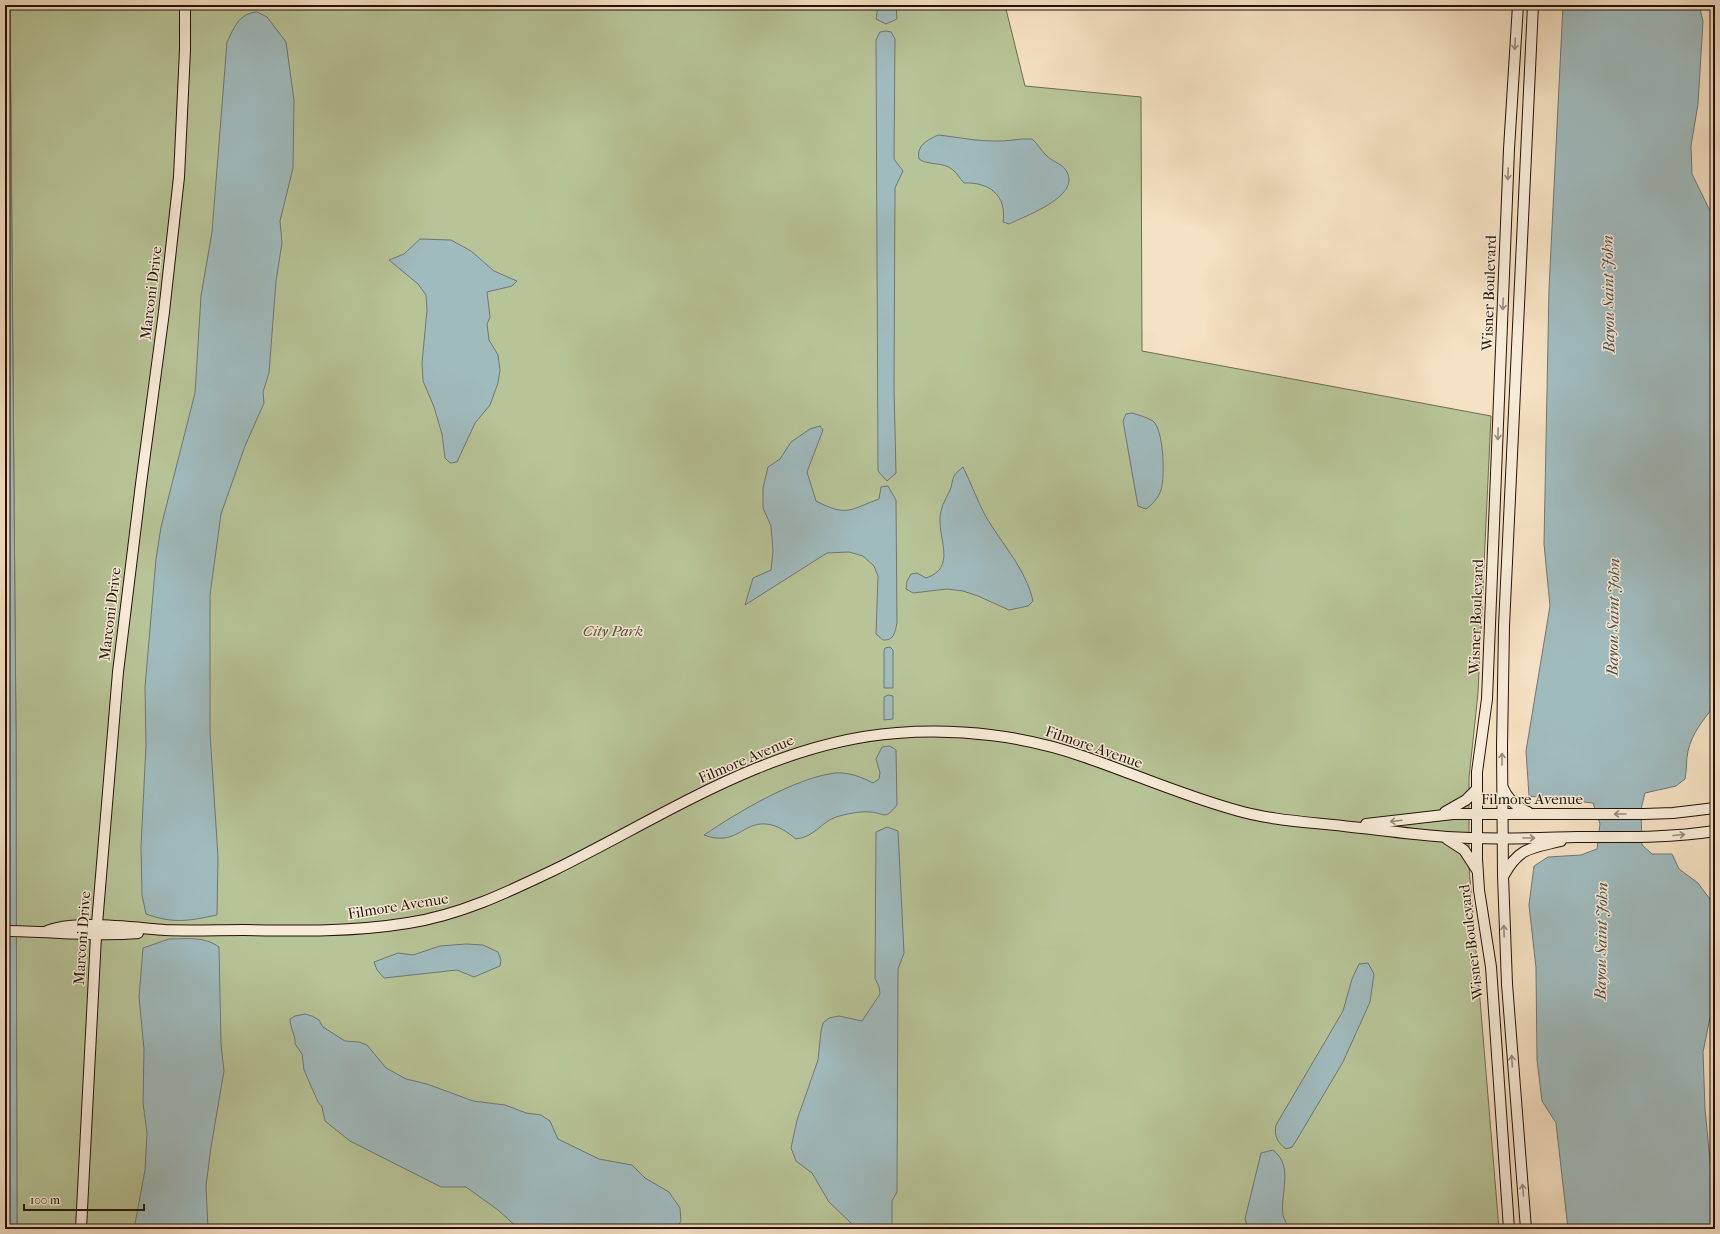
<svg xmlns="http://www.w3.org/2000/svg" width="1720" height="1234" viewBox="0 0 1720 1234" font-family="'IM FELL French Canon',serif">
<rect width="100%" height="100%" fill="#f5e1c3"/>
<filter id="stains"><feTurbulence type="fractalNoise" baseFrequency=".005" numOctaves="4"/><feColorMatrix values="0 0 0 0 .2 0 0 0 0 .09 0 0 0 0 .02 0 0 0 .5 -.17"/></filter>
<radialGradient id="worn" r=".72"><stop offset=".6" stop-color="#630" stop-opacity="0"/><stop offset="1" stop-color="#630" stop-opacity=".3"/></radialGradient>
<!-- green -->
<polygon fill="#b7c497" stroke="#6e6a50" points="10,5 1005,5 1025,86 1141,97 1142,351 1491,416 1478,693 1469,778 1469,867 1499,1229 17,1229 16,736"/>
<!-- water -->
<g fill="#a0bbbe" stroke="#6e7776">
<polygon points="5,5 10,5 16,736 17,1229 5,1229"/>
<polygon points="878,5 896,5 897,19 886,24 876,19"/>
<path d="M1563,5H1699L1703,21L1698,104L1691,146L1692,174L1715,221V705C1704,719 1692,733 1688,751C1686,760 1687,770 1685,779L1676,786L1645,793L1641,809L1642,845L1652,854H1672L1679,869L1698,883L1715,906V993L1703,1052L1705,1109L1714,1202L1713,1229H1568L1556,1123L1542,1101L1537,1060L1536,968L1529,905L1534,866L1548,857L1581,855L1597,849L1600,824L1593,803L1529,796L1526,751L1550,606L1544,544L1549,289Z"/>
<path d="M257,12L267,17L286,42L294,100L293,168L280,221L282,243L276,281L269,373L263,392L264,403L245,446L221,514L210,595V733L218,857L217,915C188,921 174,924 146,914L142,895L141,847L146,745L145,687L156,559L161,527L195,393L201,296L212,232L227,42C234,28 239,13 257,12Z"/>
<polygon points="886,31 891,32 895,39 894,159 903,171 895,188 894,388 896,473 887,481 878,471 876,40 880,32"/>
<path d="M938,135C957,137 975,141 994,141C1007,142 1019,138 1032,139C1038,144 1042,152 1048,157C1055,163 1063,164 1067,172C1080,197 1025,216 1009,224L1003,222C1007,195 989,182 964,183C960,179 957,173 953,170C943,161 928,166 919,159C916,145 928,140 938,135Z"/>
<polygon points="420,239 451,240 471,251 494,271 517,281 512,286 487,292 490,317 487,324 489,340 498,355 500,370 498,383 490,405 475,423 457,462 450,463 445,458 442,434 434,407 423,381 422,363 427,310 426,295 418,284 389,260 404,254"/>
<path d="M1132,413C1138,415 1147,417 1153,421C1164,430 1165,477 1161,490C1158,498 1153,504 1146,509L1138,506L1123,421L1126,414Z"/>
<path d="M820,426L823,430L807,472L816,501C847,517 849,510 879,499L881,487L888,486L896,500L897,623C895,632 894,641 883,640L876,634L878,576L874,566L863,556L849,552L827,553L745,605L753,578L771,570L773,551L771,526L763,508V488L768,467L780,459L791,442L810,429Z"/>
<path d="M963,467C971,483 977,500 985,515C1001,543 1026,569 1033,601L1028,606L1009,610L978,596L963,591L947,589L913,593L906,589L907,581L911,574L917,573L926,578C956,568 939,541 940,519C940,508 945,501 950,490C952,486 952,480 954,476C956,472 960,470 963,467Z"/>
<polygon points="890,647 893,650 893,688 884,688 884,650 885,648"/>
<polygon points="888,695 893,696 893,719 884,720 884,697"/>
<path d="M890,746L896,750L897,805C884,821 885,813 870,812C860,811 846,814 836,817C821,822 815,837 796,839C787,832 778,825 766,824C742,822 736,847 704,835C738,812 795,778 835,773C848,772 862,777 873,783L879,779L880,773L876,759L882,747Z"/>
<polygon points="887,827 898,831 904,953 898,969 897,1192 892,1201 892,1229 854,1229 850,1222 829,1202 812,1173 796,1161 791,1148 797,1120 818,1060 821,1031 823,1023 829,1018 839,1016 862,1021 880,994 879,987 875,978 876,832"/>
<path d="M169,939C186,939 204,936 219,947L221,1044L224,1071L211,1147L206,1186L208,1229H134L145,1170L147,1133L143,1103L144,1049L139,997L143,948Z"/>
<polygon points="466,944 483,945 498,952 501,960 500,966 474,977 457,970 384,978 377,970 374,962 398,953 413,955 440,946"/>
<path d="M1368,963L1374,974L1370,1002L1343,1062L1296,1141L1292,1147L1286,1149C1277,1142 1274,1136 1276,1125L1343,1011L1352,979L1359,964Z"/>
<path d="M305,1014L312,1016L319,1020L323,1027L345,1041L359,1042L367,1045L386,1068L406,1079L427,1084L473,1101L505,1105L526,1113L541,1115L550,1121L558,1139L599,1159L632,1165L645,1178L669,1192L680,1208L681,1221L677,1228L519,1229L498,1210L466,1187H441L350,1141L325,1121L322,1107L318,1102L304,1070L302,1054L295,1044C296,1036 290,1028 290,1019L295,1016Z"/>
<path d="M1273,1150C1294,1166 1280,1193 1283,1215C1284,1220 1288,1225 1290,1229H1248L1245,1219L1261,1153Z"/>
</g>
<g fill="none" stroke-linecap="round" stroke-linejoin="round">
<!-- secondary casing -->
<g stroke="#241109" stroke-width="12">
<g id="secondary">
<path d="M1503,788C1508,800 1517,807 1528,812"/>
<polyline points="1445,812 1466,800 1477,789"/>
<polyline points="1366,824 1453,814 1644,814 1673,813 1715,808"/>
<polyline points="1447,839 1464,850 1477,870"/>
<path d="M1504,875C1519,847 1532,848 1561,841"/>
<path d="M5,931C50,931 93,937 138,933"/>
<path d="M45,932C72,919 135,928 165,930C191,931 217,930 243,930C299,931 353,932 408,923C460,915 506,893 554,870C664,816 771,742 897,733C960,728 1026,736 1085,757C1134,774 1182,795 1232,809C1271,821 1311,822 1352,827C1383,830 1415,835 1447,837C1490,840 1534,838 1577,837C1623,837 1669,838 1715,831"/>
<polyline points="81,1229 96,936 118,672 141,484 164,312 179,177 185,50 185,5"/>
<polyline points="1509,1229 1491,967 1479,890 1477,859 1477,772 1487,699 1509,149 1518,5"/>
<polyline points="1526,1229 1507,984 1503,876 1502,747 1504,626 1533,5"/>
</g>
</g>
<!-- secondary -->
<use href="#secondary" stroke="#f8ecd8" stroke-width="10"/>
</g>
<!-- one-way arrows -->
<defs><path id="oneway-shaft" d="M-6 0H5M1.5-3L5.5 0L1.5 3" fill="none" stroke-width="1.6" stroke-linecap="round" stroke-linejoin="round"/></defs>
<g stroke="#99897b">
<use href="#oneway-shaft" transform="translate(1515 44) rotate(93)"/>
<use href="#oneway-shaft" transform="translate(1508 174) rotate(92)"/>
<use href="#oneway-shaft" transform="translate(1503 304) rotate(93)"/>
<use href="#oneway-shaft" transform="translate(1498 434) rotate(92)"/>
<use href="#oneway-shaft" transform="translate(1502 759) rotate(-90)"/>
<use href="#oneway-shaft" transform="translate(1620 814) rotate(-180)"/>
<use href="#oneway-shaft" transform="translate(1396 821) rotate(173)"/>
<use href="#oneway-shaft" transform="translate(1679 835) rotate(-5)"/>
<use href="#oneway-shaft" transform="translate(1529 838)"/>
<use href="#oneway-shaft" transform="translate(1504 931) rotate(-92)"/>
<use href="#oneway-shaft" transform="translate(1512 1061) rotate(-94)"/>
<use href="#oneway-shaft" transform="translate(1523 1190) rotate(-95)"/>
</g>
<g text-anchor="middle" dominant-baseline="central" stroke-width="3" stroke-linejoin="round" paint-order="stroke">
<!-- street labels -->
<g font-size="15" fill="#241109" stroke="#f8ecd8">
<text transform="translate(151 293) rotate(-83)">Marconi Drive</text>
<text transform="translate(1489 293) rotate(-88)">Wisner Boulevard</text>
<text transform="translate(110 614) rotate(-83)">Marconi Drive</text>
<text transform="translate(1476 617) rotate(-88)">Wisner Boulevard</text>
<text transform="translate(1094 747) rotate(19)">Filmore Avenue</text>
<text transform="translate(746 759) rotate(-23)">Filmore Avenue</text>
<text x="1532" y="799">Filmore Avenue</text>
<text transform="translate(398 906) rotate(-9)">Filmore Avenue</text>
<text transform="translate(82 938) rotate(-86)">Marconi Drive</text>
<text transform="translate(1471 942) rotate(-97)">Wisner Boulevard</text>
</g>
<!-- park labels -->
<g font-size="15" font-style="italic" fill="#57503b" stroke="#f8ecd8">
<text x="613" y="631">City Park</text>
</g>
<!-- water labels -->
<g font-size="16" font-style="italic" fill="#4f4c48" stroke="#f8ecd8">
<text transform="translate(1608 294) rotate(-91)">Bayou Saint John</text>
<text transform="translate(1613 617) rotate(-89)">Bayou Saint John</text>
<text transform="translate(1601 941) rotate(-89)">Bayou Saint John</text>
</g>
</g>
<!-- margin -->
<rect width="1720" height="1234" fill="none" stroke="#f5e1c3" stroke-width="20"/>
<rect x="6" y="6" width="1708" height="1222" fill="none" stroke="#241109" stroke-width="2"/>
<rect x="10" y="10" width="1700" height="1214" fill="none" stroke="#241109"/>
<!-- scale -->
<path d="M24 1204v6h120v-6" fill="none" stroke="#241109" stroke-width="2"/>
<text x="30" y="1204" font-size="12" fill="#241109" stroke="#f8ecd8" stroke-width="3" paint-order="stroke">100 m</text>
<rect width="100%" height="100%" filter="url(#stains)"/>
<rect width="100%" height="100%" fill="url(#worn)"/>
</svg>
